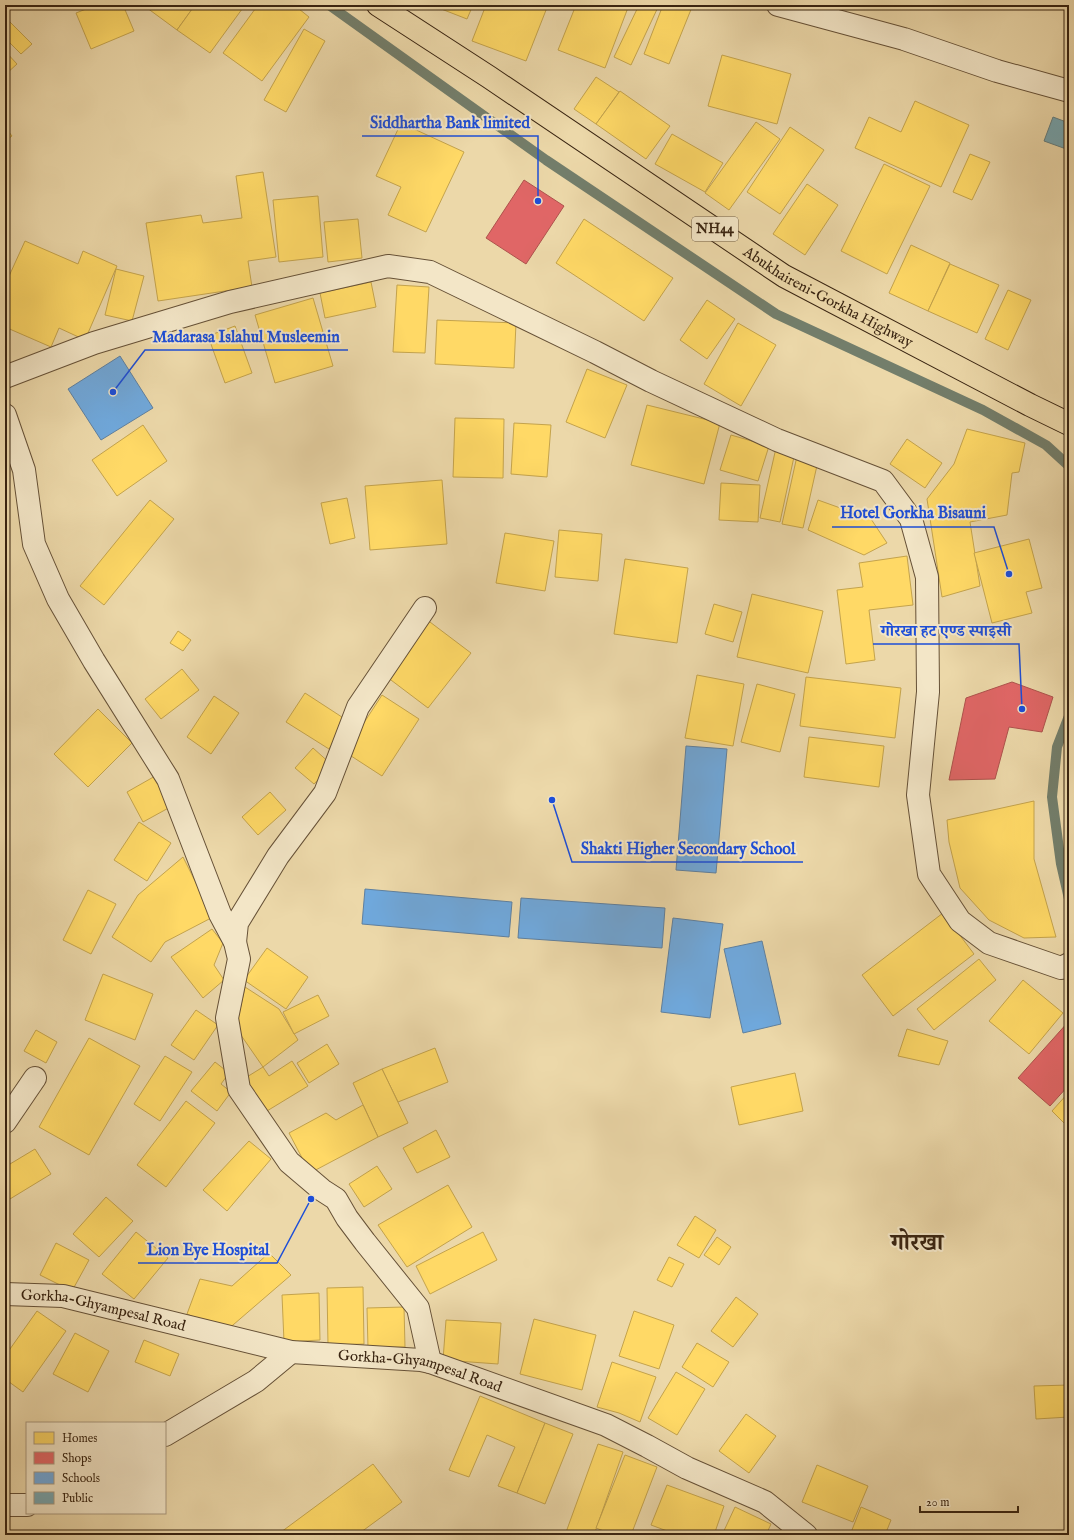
<svg xmlns="http://www.w3.org/2000/svg" width="1074" height="1540" viewBox="0 0 1074 1540" font-family="'IM FELL English','Noto Serif Devanagari',serif">
<rect width="100%" height="100%" fill="#ecd8a9"/>
<filter id="stains"><feTurbulence type="fractalNoise" baseFrequency=".005" numOctaves="4"/><feColorMatrix values="0 0 0 0 .2 0 0 0 0 .09 0 0 0 0 .02 0 0 0 .5 -.17"/></filter>
<radialGradient id="worn" r=".72"><stop offset=".6" stop-color="#630" stop-opacity="0"/><stop offset="1" stop-color="#630" stop-opacity=".3"/></radialGradient>
<!-- homes -->
<g fill="#ffd966" stroke="#c4a34c">
<polygon points="96,5 123,5 134,31 91,49 76,13"/>
<polygon points="143,5 195,5 177,30"/>
<polygon points="195,5 245,5 210,53 177,30"/>
<polygon points="258,5 294,5 309,17 262,81 223,53"/>
<polygon points="431,5 473,5 467,19"/>
<polygon points="486,5 548,5 526,61 472,41"/>
<polygon points="576,5 629,5 605,68 558,50"/>
<polygon points="639,5 659,5 631,65 614,57"/>
<polygon points="663,5 686,5 692,7 669,64 644,54"/>
<polygon points="5,17 32,44 21,54 5,38"/>
<polygon points="304,29 325,41 286,112 264,100"/>
<polygon points="5,51 17,64 6,74 5,73"/>
<polygon points="722,55 791,74 777,124 708,106"/>
<polygon points="596,77 619,92 596,124 574,109"/>
<polygon points="620,91 670,126 646,159 596,124"/>
<polygon points="915,101 969,125 941,187 855,148 869,117 901,132"/>
<polygon points="756,122 780,139 729,210 705,193"/>
<polygon points="401,123 464,152 426,232 388,215 401,187 376,176"/>
<polygon points="5,127 12,136 5,141"/>
<polygon points="790,127 824,150 780,214 747,192"/>
<polygon points="672,134 723,163 705,192 655,164"/>
<polygon points="970,154 990,162 972,200 953,192"/>
<polygon points="884,164 930,186 887,274 841,251"/>
<polygon points="263,172 276,257 248,261 252,287 158,301 146,223 201,215 203,223 242,218 236,176"/>
<polygon points="807,184 838,205 805,255 773,234"/>
<polygon points="318,196 323,257 279,262 273,200"/>
<polygon points="358,219 362,258 328,262 324,222"/>
<polygon points="584,219 673,278 644,321 556,263"/>
<polygon points="25,241 78,264 83,251 117,266 85,340 59,328 51,347 5,327 5,285"/>
<polygon points="911,245 950,263 928,311 889,293"/>
<polygon points="950,264 999,285 977,333 928,311"/>
<polygon points="116,269 144,276 132,321 105,315"/>
<polygon points="371,282 376,307 325,318 320,293"/>
<polygon points="397,285 429,287 425,353 393,352"/>
<polygon points="1008,290 1031,300 1008,350 985,339"/>
<polygon points="313,298 333,366 275,383 255,315"/>
<polygon points="707,300 735,319 707,359 680,340"/>
<polygon points="437,320 516,323 514,368 435,364"/>
<polygon points="738,323 776,345 741,406 704,384"/>
<polygon points="235,326 252,373 225,383 208,336"/>
<polygon points="587,369 627,385 605,438 566,422"/>
<polygon points="647,405 720,423 704,484 631,465"/>
<polygon points="455,418 504,419 503,478 453,477"/>
<polygon points="514,423 551,425 547,477 511,474"/>
<polygon points="143,425 167,461 117,496 92,460"/>
<polygon points="967,429 1025,443 1019,472 1012,473 1007,515 970,522 980,586 942,597 927,499 954,464"/>
<polygon points="731,435 769,446 758,481 720,470"/>
<polygon points="907,439 942,463 925,488 890,464"/>
<polygon points="776,448 795,452 780,522 760,518"/>
<polygon points="797,456 818,461 803,528 782,524"/>
<polygon points="442,480 447,544 370,550 365,486"/>
<polygon points="721,483 760,485 758,522 719,520"/>
<polygon points="347,498 355,538 330,544 321,503"/>
<polygon points="150,500 174,519 104,605 80,586"/>
<polygon points="818,500 871,519 887,543 864,555 808,530"/>
<polygon points="559,530 602,534 598,581 555,577"/>
<polygon points="505,533 554,541 545,591 496,583"/>
<polygon points="1029,539 1042,588 1026,592 1032,613 992,623 974,553"/>
<polygon points="907,556 913,605 869,610 875,660 846,664 837,590 863,587 859,563"/>
<polygon points="625,559 688,568 677,643 614,634"/>
<polygon points="752,594 823,611 808,673 737,657"/>
<polygon points="714,604 742,612 733,642 705,634"/>
<polygon points="426,619 471,653 428,708 383,674"/>
<polygon points="178,631 191,640 183,651 170,643"/>
<polygon points="182,669 199,690 161,719 145,699"/>
<polygon points="697,675 744,684 733,746 685,738"/>
<polygon points="806,677 901,688 895,738 800,726"/>
<polygon points="757,684 795,694 780,752 741,742"/>
<polygon points="305,693 348,721 329,749 286,722"/>
<polygon points="382,695 419,719 382,776 345,752"/>
<polygon points="214,696 239,713 211,754 187,737"/>
<polygon points="98,709 132,743 88,787 54,754"/>
<polygon points="809,737 884,746 879,787 804,777"/>
<polygon points="313,748 332,765 314,784 295,768"/>
<polygon points="157,775 174,805 143,822 127,792"/>
<polygon points="270,792 286,810 258,835 242,817"/>
<polygon points="1034,801 1034,859 1056,937 1024,938 989,920 960,888 949,842 947,820"/>
<polygon points="139,822 171,843 147,881 114,860"/>
<polygon points="183,857 213,917 165,942 151,962 112,937 138,895"/>
<polygon points="88,890 116,904 91,954 63,940"/>
<polygon points="943,913 974,954 893,1016 862,975"/>
<polygon points="212,929 223,943 214,965 224,980 203,998 171,957"/>
<polygon points="267,948 308,977 286,1009 244,980"/>
<polygon points="979,959 996,980 934,1030 917,1009"/>
<polygon points="103,974 153,994 135,1040 85,1020"/>
<polygon points="1023,980 1063,1013 1029,1054 989,1021"/>
<polygon points="245,987 279,1009 298,1040 263,1067 236,1028"/>
<polygon points="318,995 329,1016 294,1034 283,1012"/>
<polygon points="196,1010 218,1025 194,1060 171,1045"/>
<polygon points="907,1029 948,1041 939,1065 898,1056"/>
<polygon points="36,1030 57,1042 46,1063 24,1051"/>
<polygon points="89,1038 140,1066 89,1155 39,1127"/>
<polygon points="327,1044 339,1064 309,1083 297,1063"/>
<polygon points="435,1048 448,1082 398,1102 382,1069"/>
<polygon points="165,1056 192,1072 160,1121 134,1104"/>
<polygon points="292,1061 308,1086 262,1114 242,1080 263,1067 269,1076"/>
<polygon points="215,1062 229,1073 221,1084 231,1092 217,1111 191,1091"/>
<polygon points="382,1069 408,1123 378,1137 353,1083"/>
<polygon points="795,1073 803,1111 739,1125 731,1087"/>
<polygon points="1069,1092 1069,1128 1052,1111"/>
<polygon points="186,1101 215,1123 166,1187 137,1165"/>
<polygon points="363,1105 378,1137 310,1173 289,1133 326,1113 336,1120"/>
<polygon points="436,1130 450,1157 417,1173 403,1148"/>
<polygon points="249,1141 271,1159 227,1211 203,1190"/>
<polygon points="35,1149 51,1174 5,1202 5,1167"/>
<polygon points="377,1166 392,1189 364,1207 349,1184"/>
<polygon points="448,1185 472,1227 407,1267 378,1225"/>
<polygon points="106,1197 133,1221 99,1257 73,1234"/>
<polygon points="695,1216 716,1230 699,1258 677,1245"/>
<polygon points="136,1232 168,1258 134,1299 102,1274"/>
<polygon points="483,1232 497,1260 430,1294 416,1266"/>
<polygon points="717,1237 731,1247 719,1265 704,1255"/>
<polygon points="56,1243 89,1260 72,1291 40,1275"/>
<polygon points="269,1253 291,1275 226,1331 187,1314 200,1279 232,1286"/>
<polygon points="669,1257 684,1264 672,1287 657,1280"/>
<polygon points="363,1287 364,1344 328,1345 327,1288"/>
<polygon points="319,1293 320,1340 284,1342 282,1295"/>
<polygon points="736,1297 758,1314 733,1347 711,1331"/>
<polygon points="404,1307 405,1347 368,1348 367,1308"/>
<polygon points="37,1311 66,1331 23,1392 5,1379 5,1356"/>
<polygon points="634,1311 674,1325 659,1369 619,1356"/>
<polygon points="534,1319 596,1335 582,1390 520,1374"/>
<polygon points="446,1320 501,1323 498,1364 443,1360"/>
<polygon points="75,1333 109,1351 88,1392 53,1374"/>
<polygon points="144,1340 179,1354 170,1376 135,1362"/>
<polygon points="697,1343 729,1362 713,1387 682,1367"/>
<polygon points="612,1362 656,1377 640,1422 619,1413 597,1407"/>
<polygon points="676,1372 705,1389 677,1435 648,1418"/>
<polygon points="1069,1385 1069,1417 1036,1419 1034,1386"/>
<polygon points="480,1396 545,1423 517,1493 498,1486 515,1447 487,1435 469,1477 449,1470"/>
<polygon points="746,1414 776,1436 749,1473 719,1451"/>
<polygon points="545,1423 573,1434 545,1504 517,1493"/>
<polygon points="598,1444 623,1452 594,1535 565,1535"/>
<polygon points="625,1455 657,1467 631,1535 614,1535 596,1528"/>
<polygon points="373,1464 402,1502 357,1535 277,1535"/>
<polygon points="817,1465 868,1486 853,1522 802,1502"/>
<polygon points="667,1485 724,1506 714,1535 678,1535 651,1525"/>
<polygon points="735,1507 771,1524 766,1535 722,1535"/>
<polygon points="861,1507 891,1520 885,1535 850,1535"/>
</g>
<!-- shops -->
<g fill="#e06666" stroke="#ae524c">
<polygon points="524,180 564,206 526,264 486,238"/>
<polygon points="1012,682 1053,697 1042,732 1009,727 995,779 949,780 966,698"/>
<polygon points="1069,1021 1069,1085 1050,1106 1018,1078"/>
</g>
<!-- schools -->
<g fill="#6fa8dc" stroke="#5f809f">
<polygon points="120,356 153,408 101,440 68,389"/>
<polygon points="686,746 727,749 716,873 676,870"/>
<polygon points="365,889 512,902 509,937 362,924"/>
<polygon points="521,898 665,908 662,948 518,938"/>
<polygon points="673,918 723,924 710,1018 661,1012"/>
<polygon points="762,941 781,1024 743,1033 724,949"/>
</g>
<!-- public -->
<polygon fill="#76a5af" stroke="#647e80" points="1053,117 1069,123 1069,150 1044,141"/>
<g fill="none" stroke-linecap="round" stroke-linejoin="round">
<!-- stream -->
<g stroke="#737e6b" stroke-width="10">
<polyline points="329,5 546,160 776,314 983,410 1046,445 1069,466"/>
<polyline points="1069,716 1057,747 1052,797 1061,864 1069,899"/>
</g>
<!-- minor casing -->
<g stroke="#665137" stroke-width="24">
<g id="minor">
<polyline points="778,5 904,39 997,71 1069,91"/>
<polyline points="5,377 94,343 230,302 388,266 430,272 595,352 651,381 777,440 883,481 911,519 927,577 928,692 918,795 929,874 960,921 989,943 1061,968 1069,964"/>
<polyline points="5,415 24,470 34,544 58,599 94,661 168,779 220,914 235,942 239,959 227,1018 239,1089 289,1162 322,1190 336,1199 347,1218 365,1242 418,1308 430,1362"/>
<polyline points="235,942 237,923 278,856 325,793 358,707 425,608"/>
<polyline points="5,1122 35,1078"/>
<polyline points="165,1435 256,1381 291,1352"/>
<polyline points="5,1505 27,1505"/>
</g>
</g>
<!-- tertiary casing -->
<g stroke="#665137" stroke-width="24">
<g id="tertiary">
<path id="s1" d="M5,1294L63,1296L291,1352L421,1360L430,1362L606,1425L647,1446L687,1468L765,1502L806,1535"/>
</g>
</g>
<!-- primary casing -->
<g stroke="#392411" stroke-width="24">
<g id="primary">
<path id="s2" d="M378,5L489,77L784,276L1030,405L1069,424"/>
</g>
</g>
<!-- minor -->
<use href="#minor" stroke="#f3e6c7" stroke-width="22"/>
<!-- tertiary -->
<use href="#tertiary" stroke="#f3e6c7" stroke-width="22"/>
<!-- primary -->
<use href="#primary" stroke="#ecd8a9" stroke-width="22"/>
</g>
<g text-anchor="middle" dominant-baseline="central" stroke-width="4" stroke-linejoin="round" paint-order="stroke">
<!-- shield labels -->
<rect fill="#f3e6c7" stroke="#715e48" stroke-width="1" x="692" y="217" width="46" height="24" rx="3"/>
<g font-size="14" font-weight="bold" fill="#392411">
<text x="715" y="229">NH44</text>
</g>
<!-- street labels -->
<g font-size="15" fill="#392411" stroke="#f3e6c7">
<text stroke="none"><textPath href="#s2" startOffset="537">Abukhaireni-Gorkha Highway</textPath></text>
<text stroke="none"><textPath href="#s1" startOffset="100">Gorkha-Ghyampesal Road</textPath></text>
<text stroke="none"><textPath href="#s1" startOffset="424">Gorkha-Ghyampesal Road</textPath></text>
</g>
<!-- town labels -->
<g font-size="23" font-weight="bold" fill="#392411" stroke="#f3e6c7">
<text x="917" y="1243">गोरखा</text>
</g>
</g>
<!-- callouts -->
<path fill="none" stroke="#1d4ed8" stroke-width="1.5" d="M538 201L538 136H362M113 392L145 350H348M1009 574L994 527H832M1022 709L1019 644H873M552 800L572 862H803M311 1199L277 1263H138"/>
<g fill="#1d4ed8" stroke="#f3e6c7" stroke-width="1.5">
<circle cx="538" cy="201" r="4"/>
<circle cx="113" cy="392" r="4"/>
<circle cx="1009" cy="574" r="4"/>
<circle cx="1022" cy="709" r="4"/>
<circle cx="552" cy="800" r="4"/>
<circle cx="311" cy="1199" r="4"/>
</g>
<g font-size="16" text-anchor="middle" font-weight="bold" fill="#1d4ed8" stroke="#f3e6c7" stroke-width="4" stroke-linejoin="round" paint-order="stroke">
<text x="450" y="128">Siddhartha Bank limited</text>
<text x="246" y="342">Madarasa Islahul Musleemin</text>
<text x="913" y="518">Hotel Gorkha Bisauni</text>
<text x="946" y="636">गोरखा हट एण्ड स्पाइसी</text>
<text x="688" y="854">Shakti Higher Secondary School</text>
<text x="208" y="1255">Lion Eye Hospital</text>
</g>
<!-- margin -->
<rect width="1074" height="1540" fill="none" stroke="#ecd8a9" stroke-width="20"/>
<rect x="6" y="6" width="1062" height="1528" fill="none" stroke="#392411" stroke-width="2"/>
<rect x="10" y="10" width="1054" height="1520" fill="none" stroke="#392411"/>
<!-- legend -->
<rect x="26" y="1422" width="140" height="92" fill="#f3e6c7" stroke="#a9987e"/>
<rect x="34" y="1432" width="20" height="12" fill="#ffd966" stroke="#a9987e"/>
<text x="62" y="1442" font-size="12" fill="#392411">Homes</text>
<rect x="34" y="1452" width="20" height="12" fill="#e06666" stroke="#a9987e"/>
<text x="62" y="1462" font-size="12" fill="#392411">Shops</text>
<rect x="34" y="1472" width="20" height="12" fill="#6fa8dc" stroke="#a9987e"/>
<text x="62" y="1482" font-size="12" fill="#392411">Schools</text>
<rect x="34" y="1492" width="20" height="12" fill="#76a5af" stroke="#a9987e"/>
<text x="62" y="1502" font-size="12" fill="#392411">Public</text>
<!-- scale -->
<path d="M920 1506v6h98v-6" fill="none" stroke="#392411" stroke-width="2"/>
<text x="926" y="1506" font-size="12" fill="#392411" stroke="#f3e6c7" stroke-width="3" paint-order="stroke">20 m</text>
<rect width="100%" height="100%" filter="url(#stains)"/>
<rect width="100%" height="100%" fill="url(#worn)"/>
</svg>
